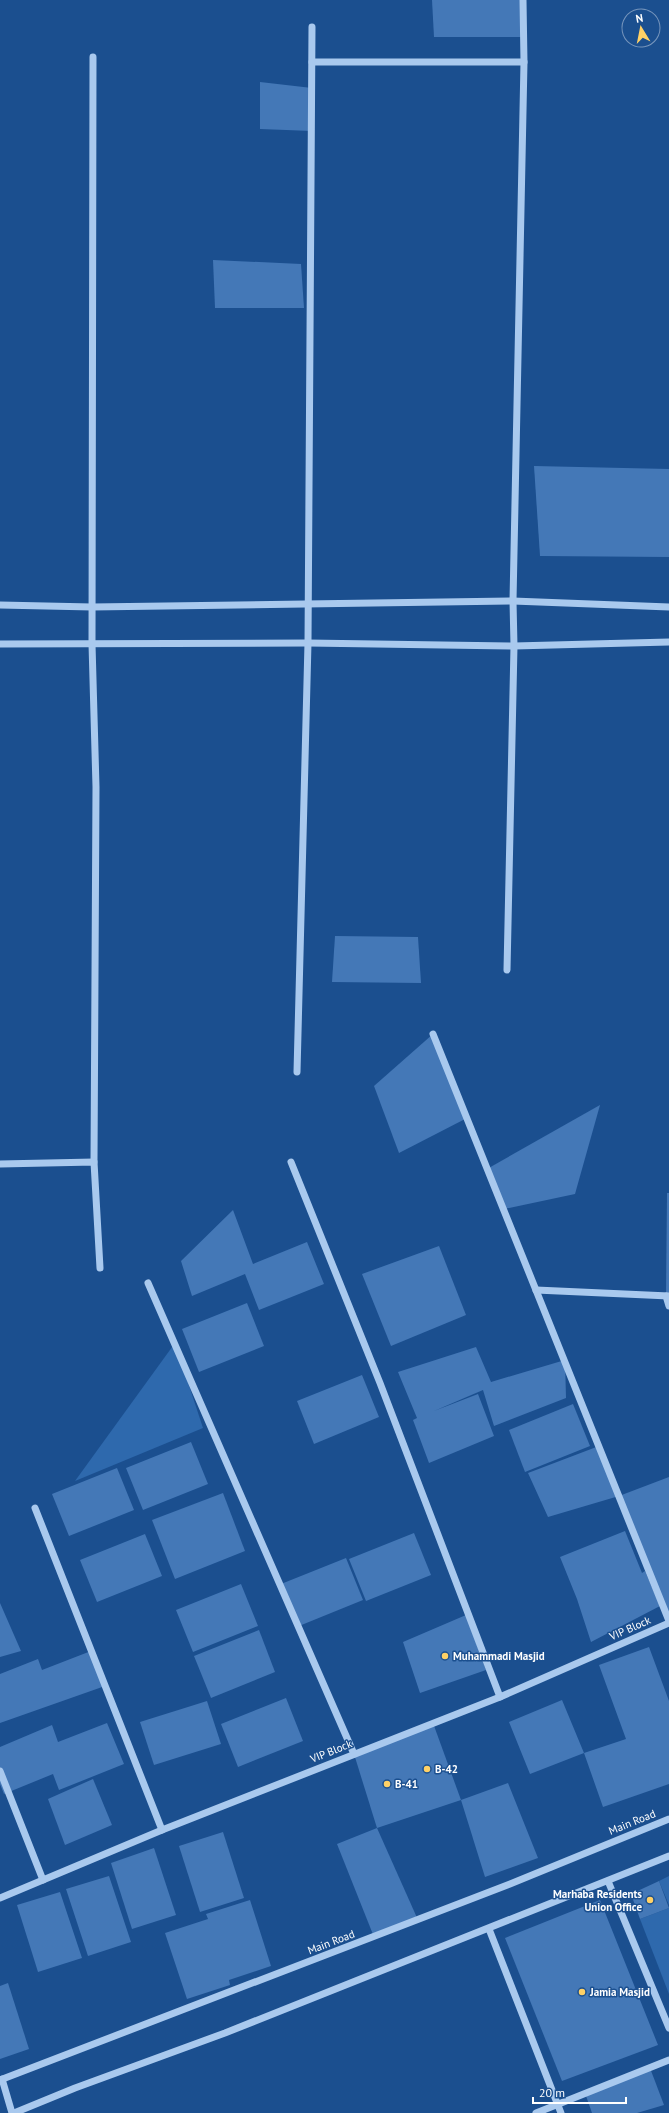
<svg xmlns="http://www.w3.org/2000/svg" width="669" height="2113" viewBox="0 0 669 2113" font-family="'PT Sans',sans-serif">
<rect width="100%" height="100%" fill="#1b4f8f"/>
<!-- green -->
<g fill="#2e69ad">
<polygon points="175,1343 203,1428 75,1481"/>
<polygon points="669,1876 669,1905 659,1881"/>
<polygon points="669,1908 669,1994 640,1919"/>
</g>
<!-- building -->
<g fill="#4478b7">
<polygon points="432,0 520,0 523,37 434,37"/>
<polygon points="260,82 312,88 312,131 260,129"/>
<polygon points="213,260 301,264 304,308 215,308"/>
<polygon points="534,466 669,469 669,557 540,556"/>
<polygon points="335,936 418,937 421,983 332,982"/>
<polygon points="433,1034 467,1118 399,1153 374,1086"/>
<polygon points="600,1105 575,1194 504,1209 487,1169"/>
<polygon points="667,1193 669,1193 669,1296 666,1296"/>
<polygon points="233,1210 253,1264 307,1242 324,1284 259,1310 245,1274 192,1296 181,1261"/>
<polygon points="439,1246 466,1315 391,1346 362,1274"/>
<polygon points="247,1303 264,1346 199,1372 182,1329"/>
<polygon points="476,1347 491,1382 565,1360 566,1398 494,1426 483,1390 434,1411 478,1394 494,1436 429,1463 413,1420 417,1418 398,1372"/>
<polygon points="362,1375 379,1417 314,1444 297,1401"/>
<polygon points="573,1404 590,1446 525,1472 509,1430"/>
<polygon points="191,1442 208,1484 143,1510 126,1468"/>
<polygon points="599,1446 619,1496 669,1477 669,1621 619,1496 548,1517 528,1473"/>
<polygon points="117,1468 134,1510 69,1536 52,1494"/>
<polygon points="223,1493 245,1551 175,1579 152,1520"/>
<polygon points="625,1531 642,1573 645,1571 660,1606 591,1642 577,1599 560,1557"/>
<polygon points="414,1533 431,1575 366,1601 349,1559"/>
<polygon points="145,1534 162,1576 97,1602 80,1560"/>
<polygon points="346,1558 363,1600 299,1626 281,1584"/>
<polygon points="241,1584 258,1626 193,1652 176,1610"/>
<polygon points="0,1603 21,1651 0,1657"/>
<polygon points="466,1615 486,1670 420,1693 403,1642"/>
<polygon points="259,1630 275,1672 211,1698 194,1656"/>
<polygon points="649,1647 669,1701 669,1784 603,1807 584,1753 530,1774 509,1722 562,1700 584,1753 626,1739 599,1665"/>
<polygon points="91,1651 105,1686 0,1723 0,1674 38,1659 42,1670"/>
<polygon points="286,1698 303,1741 238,1767 221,1724"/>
<polygon points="207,1701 221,1744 154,1765 140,1722"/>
<polygon points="107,1723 124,1764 59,1790 53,1774 4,1794 0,1784 0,1747 52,1725 58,1742"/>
<polygon points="433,1723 461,1800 377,1828 354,1754"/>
<polygon points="93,1779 112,1825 65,1845 48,1799"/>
<polygon points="508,1783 538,1858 485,1877 461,1800"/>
<polygon points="377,1828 418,1920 374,1937 337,1844"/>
<polygon points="223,1832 244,1898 200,1912 179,1846"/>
<polygon points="154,1848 176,1915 132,1929 111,1863"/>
<polygon points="109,1876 131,1942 88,1956 66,1889"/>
<polygon points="659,1881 669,1908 640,1919 631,1894"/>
<polygon points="60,1892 82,1958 38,1972 17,1905"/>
<polygon points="250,1900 271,1966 229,1980 230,1985 187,1999 165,1933 208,1919 206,1914"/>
<polygon points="600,1900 658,2045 562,2081 505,1938"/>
<polygon points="8,1983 29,2049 0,2059 0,1986"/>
<polygon points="650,2068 664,2105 637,2113 592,2113 585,2093"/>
</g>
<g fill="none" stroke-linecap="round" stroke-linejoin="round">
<!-- minor -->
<g stroke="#a9c9ee" stroke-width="7">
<polyline points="93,57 92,644 96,787 94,1162"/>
<polyline points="312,62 524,62"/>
<polyline points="0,605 92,607 513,601 669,607"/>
<polyline points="0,644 308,643 514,646 669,642"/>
<polyline points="507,970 514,646 513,601 524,62 523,0"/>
<polyline points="433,1034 669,1621"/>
<polyline points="297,1072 308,643 312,27"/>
<polyline points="291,1162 380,1383 500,1697"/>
<polyline points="0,1164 94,1162 100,1268"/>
<polyline points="148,1283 354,1754"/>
<polyline points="536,1290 669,1296"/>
<polyline points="666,1296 669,1306"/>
<polyline points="35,1508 162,1830"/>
<polyline points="0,1771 43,1880"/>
<polyline points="608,1881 669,2028"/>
<polyline points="0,1898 162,1830 500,1697 669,1623"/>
<polyline points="489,1929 561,2113"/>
<polyline points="2,2079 12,2113"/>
<polyline points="0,2080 510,1884 669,1819"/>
<polyline points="14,2113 75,2088 225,2033 669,1856"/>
<polyline points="536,2113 669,2060"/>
</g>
</g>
<!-- markers -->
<g fill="#ffd166" stroke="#1b4f8f" stroke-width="1.5">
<circle cx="445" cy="1656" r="4"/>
<circle cx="427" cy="1769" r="4"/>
<circle cx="387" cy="1784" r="4"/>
<circle cx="650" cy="1900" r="4"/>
<circle cx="582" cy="1992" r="4"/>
</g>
<g text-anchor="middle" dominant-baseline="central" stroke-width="3" stroke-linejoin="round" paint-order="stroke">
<!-- street labels -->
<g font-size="11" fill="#fff" stroke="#1b4f8f">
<text transform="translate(630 1628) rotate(-24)">VIP Block</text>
<text transform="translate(331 1751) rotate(-22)">VIP Block</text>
<text transform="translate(632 1822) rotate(-22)">Main Road</text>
<text transform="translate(331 1942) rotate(-21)">Main Road</text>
</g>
<!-- poi labels -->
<g font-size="11" font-weight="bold" fill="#fff" stroke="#1b4f8f" text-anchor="start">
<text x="453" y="1656">Muhammadi Masjid</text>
<text x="435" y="1769">B-42</text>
<text x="395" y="1784">B-41</text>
<text x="642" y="1894" text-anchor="end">Marhaba Residents<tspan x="642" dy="13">Union Office</tspan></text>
<text x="590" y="1992">Jamia Masjid</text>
</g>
</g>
<!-- north arrow -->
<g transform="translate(641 28) rotate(350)"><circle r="19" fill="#1b4f8f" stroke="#7695bc"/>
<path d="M0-3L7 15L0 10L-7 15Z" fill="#ffd166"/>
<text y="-6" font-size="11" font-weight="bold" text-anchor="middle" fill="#ffffff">N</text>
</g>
<!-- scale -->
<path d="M533 2097v6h93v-6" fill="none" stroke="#ffffff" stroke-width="2"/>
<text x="539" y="2097" font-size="12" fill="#ffffff" stroke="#1b4f8f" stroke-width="3" paint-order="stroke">20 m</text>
</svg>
